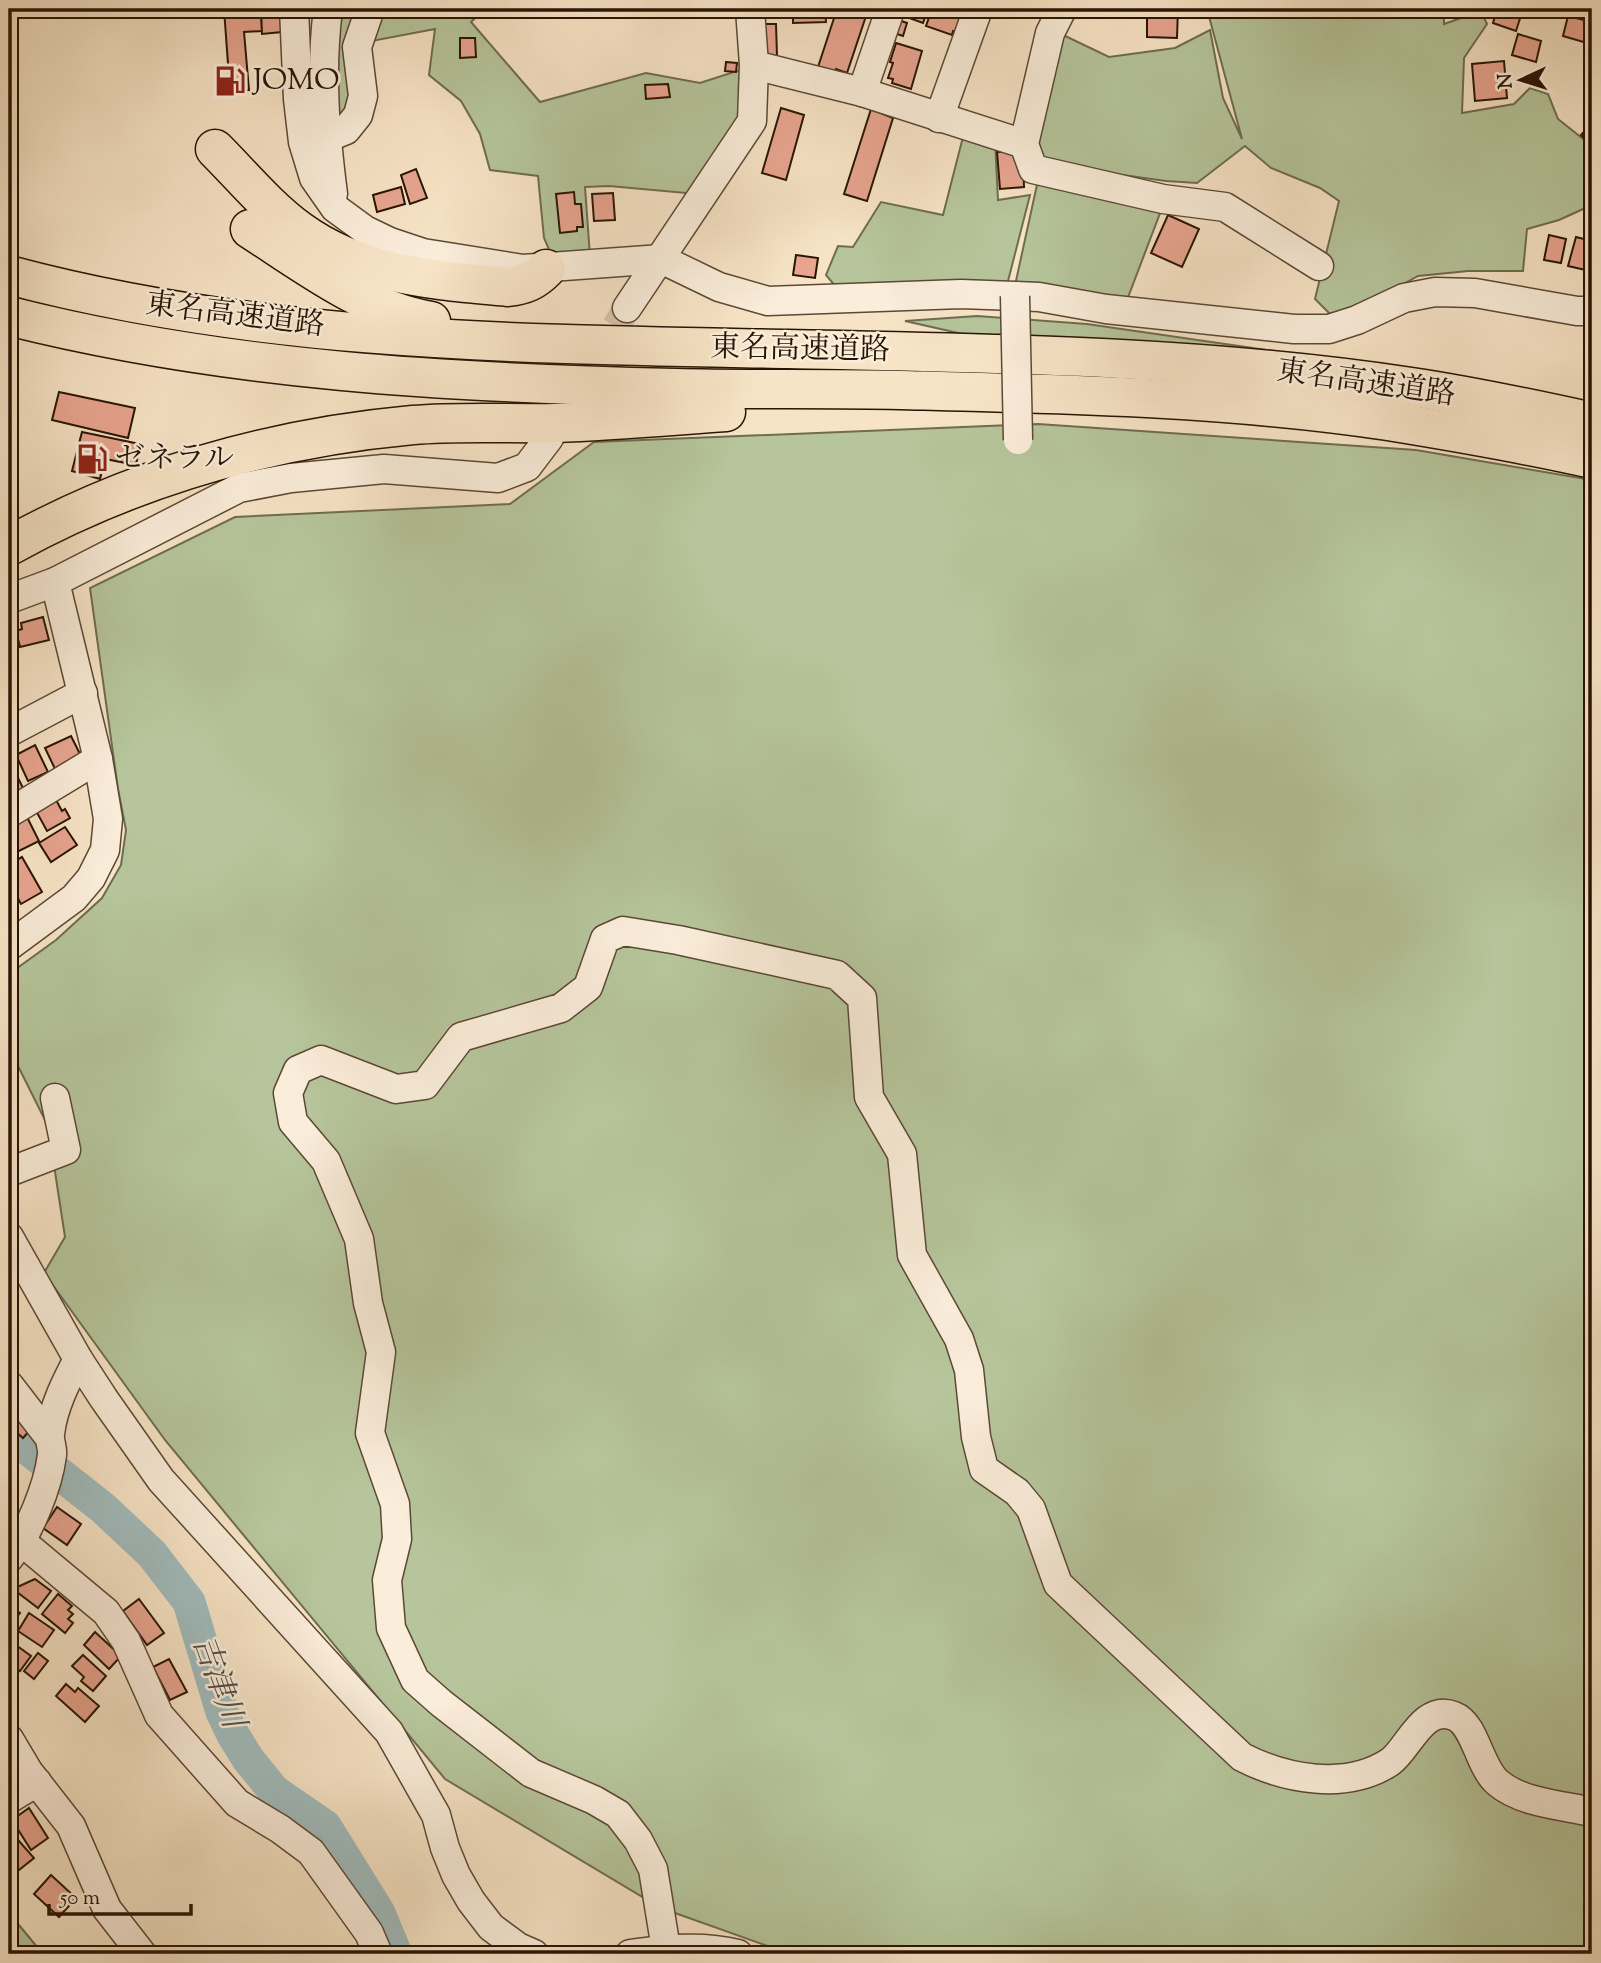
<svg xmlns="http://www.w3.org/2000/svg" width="1601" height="1963" viewBox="0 0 1601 1963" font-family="'Sorts Mill Goudy','Noto Serif JP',serif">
<rect width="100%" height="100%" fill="#f7e4c6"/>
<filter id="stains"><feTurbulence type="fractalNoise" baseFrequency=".00286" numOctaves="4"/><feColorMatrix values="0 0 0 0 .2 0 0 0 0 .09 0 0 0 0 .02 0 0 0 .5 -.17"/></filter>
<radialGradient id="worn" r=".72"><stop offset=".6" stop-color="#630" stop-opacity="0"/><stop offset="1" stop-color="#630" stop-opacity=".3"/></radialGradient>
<!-- green -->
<g fill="#b6c59b" stroke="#6f6c50" stroke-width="2">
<polygon points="335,9 485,9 471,22 540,102 646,73 700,83 746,68 748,113 697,194 609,186 585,187 590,256 551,254 544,238 538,176 490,170 480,134 461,101 429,75 435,29 366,42 355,95 341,120 337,109"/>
<polygon points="1207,9 1444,9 1444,24 1481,11 1487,24 1464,58 1462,113 1514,104 1530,88 1548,94 1558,119 1592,146 1592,205 1559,220 1527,229 1523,271 1468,271 1418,276 1366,305 1335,319 1315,299 1339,201 1320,188 1271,168 1245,146 1197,183 1166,181 1043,164 1034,137 1059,33 1109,57 1175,48 1210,30 1223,98 1242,139"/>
<polygon points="965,129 995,140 998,200 1030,195 1007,285 836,287 826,275 838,246 853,247 881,202 943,215"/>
<polygon points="1040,171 1162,208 1127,300 1014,290"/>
<polygon points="977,316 1087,324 1294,354 976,337 905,321"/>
<polygon points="1038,424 1416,450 1592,480 1592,1954 790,1954 661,1908 445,1779 165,1440 44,1273 65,1237 48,1126 9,1048 9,974 56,940 102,898 121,865 126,830 118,789 90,588 235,517 510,504 594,442"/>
<polygon points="9,1913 43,1954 9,1954"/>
</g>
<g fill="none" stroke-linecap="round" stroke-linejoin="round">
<!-- river -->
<polyline stroke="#a1bcbe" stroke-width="33" points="9,1434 103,1508 152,1554 189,1602 222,1712 232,1733 248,1759 274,1791 325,1826 379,1913 396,1954"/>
</g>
<!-- building -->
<g fill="#e8a590" stroke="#281405" stroke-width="2">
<polygon points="224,9 243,9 244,11 261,10 262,31 244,32 249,90 230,91"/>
<polygon points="261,9 280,9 282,32 262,34"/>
<polygon points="773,9 825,9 826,22 793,23 793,17 774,18"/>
<polygon points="837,9 868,10 847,73 836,69 835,72 818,67"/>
<polygon points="900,9 928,9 923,23 898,14"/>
<polygon points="932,9 960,9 957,18 961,19 956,32 953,31 952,35 926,26"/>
<polygon points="1139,9 1178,9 1177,38 1147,37 1147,10"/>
<polygon points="1448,9 1463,9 1460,17 1447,12"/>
<polygon points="1497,9 1523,9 1516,31 1493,23"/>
<polygon points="1568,16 1592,22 1587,43 1563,36"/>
<polygon points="898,20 907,23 903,36 894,33"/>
<polygon points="760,24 776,24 777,56 760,56"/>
<polygon points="1518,34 1541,41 1536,62 1512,55"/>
<polygon points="460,38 475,38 476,57 460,58"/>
<polygon points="896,43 922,51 911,89 892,83 893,79 888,78 893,63 890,62"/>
<polygon points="1504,61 1507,98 1475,101 1472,64"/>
<polygon points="726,62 737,63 736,72 725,71"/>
<polygon points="668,84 670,97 646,99 645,85"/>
<polygon points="781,108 804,115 786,180 762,173"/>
<polygon points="871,109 893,118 867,201 844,194"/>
<polygon points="1592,123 1592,146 1581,135"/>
<polygon points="1014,151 1023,158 1024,187 1000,189 997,152"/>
<polygon points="416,169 427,198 410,204 401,175"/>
<polygon points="401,187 405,204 377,212 373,195"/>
<polygon points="574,192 575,204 581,204 583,227 577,227 577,231 560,233 556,194"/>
<polygon points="613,193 615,220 594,221 592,194"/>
<polygon points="1168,215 1199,229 1182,267 1151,253"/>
<polygon points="1549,235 1566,239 1561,263 1544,260"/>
<polygon points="1576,237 1592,241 1590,271 1568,266"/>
<polygon points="796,255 818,258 815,278 793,275"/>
<polygon points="59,392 135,408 128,438 52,420"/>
<polygon points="82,432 140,444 136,465 105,459 100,479 72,471"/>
<polygon points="43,617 49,640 20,647 16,631 22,629 21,623"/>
<polygon points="71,736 82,758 56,771 45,748"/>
<polygon points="35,745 48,772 28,781 16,755"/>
<polygon points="9,760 24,790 9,797"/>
<polygon points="55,798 62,811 65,809 70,818 47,831 35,809"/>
<polygon points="26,815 39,841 9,856 9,824"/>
<polygon points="65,827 77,845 51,862 39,843"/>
<polygon points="22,857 42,892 21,904 9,882 9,865"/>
<polygon points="16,1413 30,1430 23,1438 9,1426 9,1422"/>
<polygon points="57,1507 81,1524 67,1545 43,1528"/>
<polygon points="35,1579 51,1591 38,1608 13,1589"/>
<polygon points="58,1594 72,1606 68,1610 73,1614 68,1619 73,1623 65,1633 42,1614"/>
<polygon points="139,1599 164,1633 147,1645 123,1611"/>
<polygon points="9,1605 20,1613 9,1628"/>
<polygon points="29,1613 54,1630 42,1647 18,1631"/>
<polygon points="95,1632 121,1656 109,1669 84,1645"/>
<polygon points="9,1640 31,1656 20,1671 9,1663"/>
<polygon points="38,1653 48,1661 34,1679 24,1671"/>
<polygon points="83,1655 106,1676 93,1691 81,1681 84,1677 72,1666"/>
<polygon points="169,1659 187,1692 170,1700 153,1667"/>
<polygon points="66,1684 75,1692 78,1688 99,1706 85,1722 56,1696"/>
<polygon points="29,1808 48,1838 31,1850 12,1820"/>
<polygon points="19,1841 34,1858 9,1878 9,1849"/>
<polygon points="51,1875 76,1898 59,1917 34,1894"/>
</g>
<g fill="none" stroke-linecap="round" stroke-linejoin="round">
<!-- minor-tunnel -->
<polyline stroke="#d8c5a9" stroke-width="28" stroke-dasharray="28 14" stroke-linecap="butt" points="573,399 627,308"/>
<!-- minor casing -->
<g stroke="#5c4835" stroke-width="31">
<g id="minor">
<polyline points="294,9 298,99 303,142 314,178 335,208 365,230 390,242 423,253 523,269 661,259 719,287 768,301 961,294 1015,296 1039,297 1106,309 1294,329 1329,329 1357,320 1404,298 1435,292 1475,293 1577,311 1592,311"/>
<path d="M328,9C320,72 325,132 333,194"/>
<polyline points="1062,9 1050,33 1024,144 1033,169 1163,199 1225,207 1319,266"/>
<polyline points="754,65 862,92 1024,144"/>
<polyline points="862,92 888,16"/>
<polyline points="939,118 978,9"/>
<polyline points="326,138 346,130 358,115 363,96 357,47 370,9"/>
<polyline points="627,308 752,121 754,65 750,9"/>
<polyline points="9,599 55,582 239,488 291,478 384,469 498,478 527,467 549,438"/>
<polyline points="9,732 83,693"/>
<polyline points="9,813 98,759"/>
<polyline points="9,946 74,898 91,878 105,850 108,819 98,759 55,582"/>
<polyline points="9,1172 66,1150 55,1098"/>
<polyline points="9,1237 78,1359 104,1399 161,1480 389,1732 436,1815 445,1848 456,1875 471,1901 491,1927 518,1947 534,1954"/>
<polyline points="9,1385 49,1437"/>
<polyline points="22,1542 106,1612 126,1641 159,1715 237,1803 280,1829 311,1852 369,1933 378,1954"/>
<path d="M9,1558C29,1533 48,1487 52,1455C53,1448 49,1441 50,1434C53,1407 66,1382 78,1359"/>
<polyline points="9,1739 28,1771 71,1826 107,1909 142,1954"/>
<polyline points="9,1799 37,1782"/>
<path d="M666,1949L653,1869L638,1840L618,1814L594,1800L531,1773L441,1703L415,1680L391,1628L387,1580L397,1539L395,1504L370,1433L381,1352L368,1303L359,1239L326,1161L293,1122L288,1093L298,1070L321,1060L396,1089L425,1085L461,1037L561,1008L588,987L605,939L623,931L678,940L837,975L862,998L869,1097L902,1154L912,1255L959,1339L969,1370L976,1437L984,1469L1017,1492L1031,1509L1058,1584L1242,1757C1285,1779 1346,1791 1390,1762C1408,1750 1423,1703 1454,1716C1475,1724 1479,1766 1497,1782C1521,1803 1561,1805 1592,1812"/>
<path d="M630,1954C667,1949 702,1945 738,1954"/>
</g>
</g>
<!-- highway casing -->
<g stroke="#281405" stroke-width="41">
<g id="highway">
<path d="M215,149C242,176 268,208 300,231C362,276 435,280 508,287C525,285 534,281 546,269"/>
<path d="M250,229C306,265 364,310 431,321"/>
<path d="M9,275C262,343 528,344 788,349C996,353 1206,356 1411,387C1472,396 1533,409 1592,422"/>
<path d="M9,316C227,371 452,383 676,388C751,390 826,388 900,390C1062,394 1227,397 1388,421C1456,432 1525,444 1592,459"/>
<path d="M9,546C134,477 270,438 413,425C460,421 509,424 556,423C613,421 669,416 726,412"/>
</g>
</g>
<!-- minor -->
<use href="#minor" stroke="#faedda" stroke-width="28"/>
<!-- highway -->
<use href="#highway" stroke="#f7e4c6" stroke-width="38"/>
<!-- minor-bridge casing -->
<g stroke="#5c4835" stroke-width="31" stroke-linecap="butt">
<polyline id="minor-bridge" points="1015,296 1018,440"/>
</g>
<!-- minor-bridge -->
<use href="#minor-bridge" stroke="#faedda" stroke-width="28"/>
</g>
<!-- icons -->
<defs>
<g id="fuel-bare" transform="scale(2.415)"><path d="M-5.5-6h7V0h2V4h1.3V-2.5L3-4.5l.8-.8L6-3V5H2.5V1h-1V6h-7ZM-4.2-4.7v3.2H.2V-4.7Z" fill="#8f2418" stroke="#faedda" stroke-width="2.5" paint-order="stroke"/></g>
</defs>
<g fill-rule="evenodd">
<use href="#fuel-bare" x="230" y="81"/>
<use href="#fuel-bare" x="92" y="459"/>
</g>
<g text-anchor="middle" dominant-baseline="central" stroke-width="5" stroke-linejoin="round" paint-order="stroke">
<!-- poi labels -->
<g font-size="30" fill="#281405" stroke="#faedda" text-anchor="start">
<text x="253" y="81">JOMO</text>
<text x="115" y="459">ゼネラル</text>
</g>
<!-- street labels -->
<g font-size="30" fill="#281405" stroke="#faedda">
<text transform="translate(235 316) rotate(7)">東名高速道路</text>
<text transform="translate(800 350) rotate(1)">東名高速道路</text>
<text transform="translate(1366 384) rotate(8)">東名高速道路</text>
</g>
<!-- water labels -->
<g font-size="32" font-style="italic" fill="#524f46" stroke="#faedda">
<text transform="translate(217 1682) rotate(70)">吉津川</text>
</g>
</g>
<!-- margin -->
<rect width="1601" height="1963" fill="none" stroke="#f7e4c6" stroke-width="35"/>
<rect x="10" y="10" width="1580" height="1942" fill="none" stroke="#281405" stroke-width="3.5"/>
<rect x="18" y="18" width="1566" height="1928" fill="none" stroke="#281405" stroke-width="2"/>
<!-- north arrow -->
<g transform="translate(1521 80) rotate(266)" stroke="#faedda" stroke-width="5" paint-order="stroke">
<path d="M0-5L12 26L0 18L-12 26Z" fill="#281405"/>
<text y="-10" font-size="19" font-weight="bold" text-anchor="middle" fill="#281405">N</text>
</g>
<!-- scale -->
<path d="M49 1904v10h142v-10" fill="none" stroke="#281405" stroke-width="3.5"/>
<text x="60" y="1904" font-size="21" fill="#281405" stroke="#faedda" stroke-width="5" paint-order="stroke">50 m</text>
<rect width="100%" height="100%" filter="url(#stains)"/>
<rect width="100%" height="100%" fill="url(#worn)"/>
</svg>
